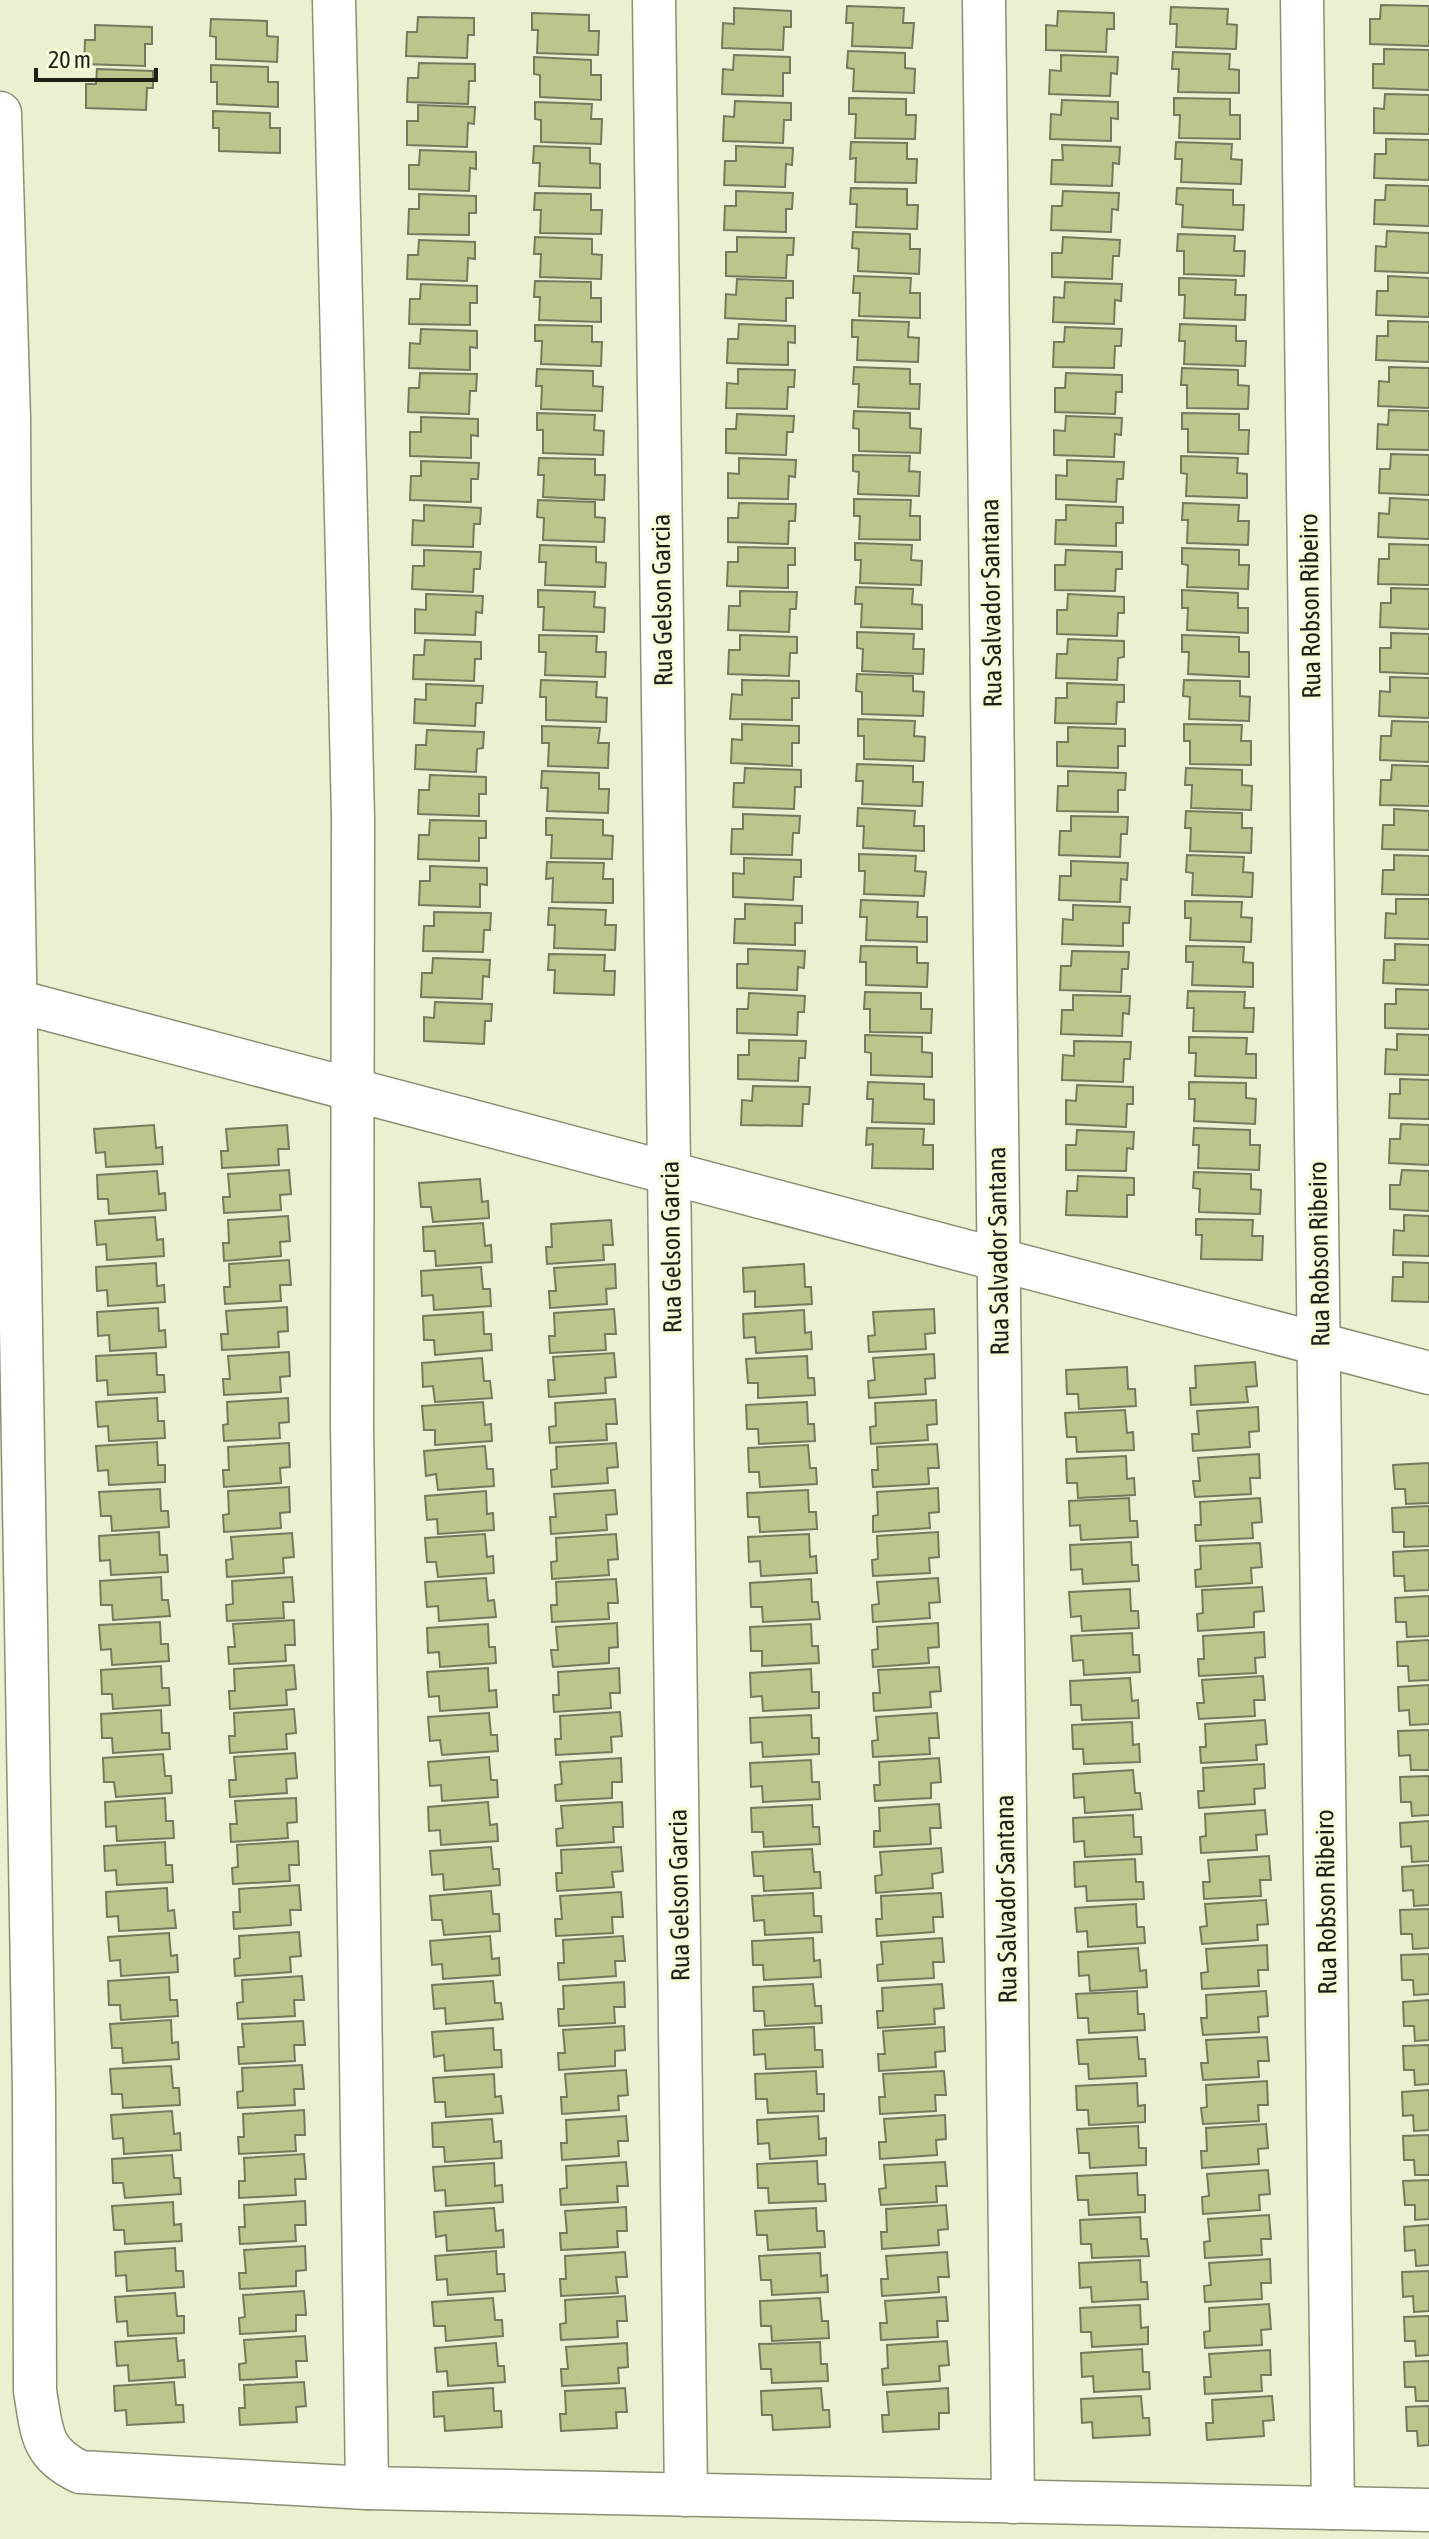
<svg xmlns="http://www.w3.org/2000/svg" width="1429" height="2539" viewBox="0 0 1429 2539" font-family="'Asap Condensed',sans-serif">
<rect width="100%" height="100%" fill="#eaf0d0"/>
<!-- building -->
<g fill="#bcc58c" stroke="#757a5e" stroke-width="2">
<polygon points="1381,5 1429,6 1429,46 1370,44 1370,19 1380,19"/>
<polygon points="847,6 904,8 903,23 914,23 912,48 852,46 853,23 846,23"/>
<polygon points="1171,7 1228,9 1227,24 1237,25 1236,49 1176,47 1177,24 1170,24"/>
<polygon points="734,8 791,11 791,27 784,27 783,50 722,48 723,23 734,24"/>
<polygon points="1058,11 1114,13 1114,29 1107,29 1106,52 1046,50 1046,25 1057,26"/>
<polygon points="532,13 589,15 589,31 599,31 598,55 537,53 538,30 532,30"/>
<polygon points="418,17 474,18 474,35 468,35 467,58 406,56 407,32 417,32"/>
<polygon points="211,19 267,21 267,36 278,37 277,62 216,59 216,37 210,36"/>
<polygon points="95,25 152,27 152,44 145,44 145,66 84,64 85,40 95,40"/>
<polygon points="1384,49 1429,50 1429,90 1373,88 1373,64 1384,64"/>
<polygon points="848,51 905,53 905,68 915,69 914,93 853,91 854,69 847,68"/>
<polygon points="1173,52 1230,54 1229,69 1239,70 1239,93 1178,92 1179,69 1172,69"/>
<polygon points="734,55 790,57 790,73 783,73 783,96 722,94 723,69 733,70"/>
<polygon points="1061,55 1118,57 1117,74 1111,73 1110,96 1049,94 1050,70 1061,71"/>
<polygon points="534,57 591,60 591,75 601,75 601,100 540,97 540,75 534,74"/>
<polygon points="419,63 475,64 475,81 469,81 468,104 407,102 408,78 418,78"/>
<polygon points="211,65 268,67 268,82 278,82 278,107 217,104 217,82 211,82"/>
<polygon points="97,69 153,71 153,88 147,88 146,110 86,108 86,84 96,84"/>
<polygon points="1385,94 1429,95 1429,134 1374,133 1374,108 1384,109"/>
<polygon points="849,98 906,99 906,115 916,115 915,139 855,138 856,114 849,114"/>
<polygon points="1174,98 1230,99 1230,115 1240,115 1240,139 1179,138 1180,115 1174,115"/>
<polygon points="1062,100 1118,102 1118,119 1111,118 1111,141 1050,139 1051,114 1061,115"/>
<polygon points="735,101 791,103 791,120 784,120 783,143 723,141 724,116 734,117"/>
<polygon points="535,102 592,104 591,119 602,119 601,144 541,142 541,120 535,119"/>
<polygon points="418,105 475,107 474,124 468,123 467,147 407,145 407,121 418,121"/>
<polygon points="213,111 270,113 270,128 280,128 280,153 219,151 219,128 213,128"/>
<polygon points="1386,139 1429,140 1429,180 1374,178 1375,154 1386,154"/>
<polygon points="851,142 907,143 907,159 917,159 916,183 855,182 856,158 850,159"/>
<polygon points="1176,142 1232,144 1231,159 1242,160 1241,184 1181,182 1182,159 1175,159"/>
<polygon points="1062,145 1120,147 1119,164 1113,163 1112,186 1051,184 1052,160 1063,160"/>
<polygon points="534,146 590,148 590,163 600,164 600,188 539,186 540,163 533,163"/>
<polygon points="736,146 793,148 792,165 786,164 785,187 724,185 725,161 736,161"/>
<polygon points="420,150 476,152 476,169 470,168 469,191 409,189 409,165 419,165"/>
<polygon points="1386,185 1429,186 1429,226 1374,224 1375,200 1385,200"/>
<polygon points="851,188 907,189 907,205 918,205 917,229 856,227 857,204 850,204"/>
<polygon points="1177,188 1233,190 1233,205 1244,205 1243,230 1182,227 1183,205 1176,204"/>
<polygon points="736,191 793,193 792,209 786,209 786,232 724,230 725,206 736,206"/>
<polygon points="1063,191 1119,193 1118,210 1112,209 1111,232 1051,230 1052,206 1062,206"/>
<polygon points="535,193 591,194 591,210 602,210 601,234 540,233 541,210 534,210"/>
<polygon points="419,194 476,196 476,213 469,213 469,235 408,234 409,209 419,209"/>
<polygon points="1387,231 1429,233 1429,273 1375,271 1376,246 1386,247"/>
<polygon points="853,232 910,234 910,249 920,249 919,274 858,271 859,249 852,248"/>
<polygon points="1178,234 1235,236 1234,251 1245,251 1244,276 1184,274 1184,251 1177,251"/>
<polygon points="535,237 592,239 592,254 602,255 601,279 540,277 541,254 534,254"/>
<polygon points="737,237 794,238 793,255 787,255 786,278 726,276 726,252 737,252"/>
<polygon points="1063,237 1120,240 1119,256 1113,256 1112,279 1052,277 1052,253 1062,253"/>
<polygon points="419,240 475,242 475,259 468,258 467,281 407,279 408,255 418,255"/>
<polygon points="854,276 911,278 910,293 920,293 920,318 859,316 860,293 853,293"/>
<polygon points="1388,276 1429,278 1429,317 1376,315 1377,291 1388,291"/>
<polygon points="1179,278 1236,280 1235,295 1246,295 1245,320 1184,318 1185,295 1179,295"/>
<polygon points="737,279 793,281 793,298 786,298 786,321 725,318 726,294 736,295"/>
<polygon points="535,281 591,282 591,298 601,298 601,322 539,320 540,297 534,297"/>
<polygon points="1065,282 1122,284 1121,301 1115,300 1114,324 1053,322 1054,297 1064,298"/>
<polygon points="421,284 477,286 477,303 470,303 470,325 409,324 410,299 420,299"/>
<polygon points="852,320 909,322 908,337 919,338 918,362 857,360 858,337 852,337"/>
<polygon points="1388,321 1429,322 1429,362 1376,360 1377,336 1388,336"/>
<polygon points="739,324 795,326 795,343 788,342 788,365 727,363 728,339 738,339"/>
<polygon points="1180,324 1236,326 1236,341 1246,341 1245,366 1184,364 1185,341 1179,341"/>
<polygon points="535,325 592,326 592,342 602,342 601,366 541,364 542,341 535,341"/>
<polygon points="1065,327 1122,329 1121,346 1115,346 1114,368 1053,367 1054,342 1064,342"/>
<polygon points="421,329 477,331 477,348 470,347 470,370 409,368 410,343 420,344"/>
<polygon points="854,367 910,369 910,384 920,384 919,409 858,407 859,384 853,384"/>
<polygon points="1389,367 1429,368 1429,408 1378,406 1379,381 1389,382"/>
<polygon points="1182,368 1238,370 1238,385 1249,386 1248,409 1187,408 1187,385 1181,385"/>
<polygon points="537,369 593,371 593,386 603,387 602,411 541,409 542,386 536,386"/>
<polygon points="738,369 795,370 794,387 788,387 787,409 726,408 727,383 738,384"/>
<polygon points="420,373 477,374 476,391 470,391 469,414 408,412 409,388 419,388"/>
<polygon points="1066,373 1122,375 1122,392 1116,392 1115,414 1055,412 1055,388 1065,388"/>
<polygon points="1389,410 1429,411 1429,450 1377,449 1378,424 1388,425"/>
<polygon points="854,411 910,413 910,428 921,429 920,453 859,451 859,429 853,428"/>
<polygon points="537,413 595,415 594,430 604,431 603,455 543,453 543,430 537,430"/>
<polygon points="1182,413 1239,414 1239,430 1249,430 1248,454 1188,452 1188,429 1182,429"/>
<polygon points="737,414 794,416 793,432 787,432 786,455 726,453 726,429 736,429"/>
<polygon points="1066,416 1122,418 1121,435 1115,434 1114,457 1054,455 1054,430 1065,431"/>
<polygon points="421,417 478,419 478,436 471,435 471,458 410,456 410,432 421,432"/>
<polygon points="1391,454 1429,455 1429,495 1379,493 1380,469 1390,469"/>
<polygon points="853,455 910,456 909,471 920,472 919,496 858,494 859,472 853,471"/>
<polygon points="1181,456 1238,458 1237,473 1247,474 1247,498 1186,496 1187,474 1181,473"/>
<polygon points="539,458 595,459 595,475 605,475 604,500 543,497 544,475 538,475"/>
<polygon points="739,458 796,460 795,477 789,476 788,499 728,498 728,473 739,474"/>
<polygon points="1067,460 1124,462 1123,479 1117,479 1116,502 1056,499 1056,475 1067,476"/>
<polygon points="421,461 479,463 478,479 471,479 471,502 410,500 411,476 421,476"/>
<polygon points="1390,498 1429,500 1429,539 1378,537 1379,513 1389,514"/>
<polygon points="854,499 911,500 910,516 920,516 920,540 859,539 860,516 854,516"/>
<polygon points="538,500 595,502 595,517 605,518 604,542 543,540 544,518 537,517"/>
<polygon points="739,503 796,504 795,521 789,521 788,544 728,542 728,518 738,518"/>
<polygon points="1183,503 1239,505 1238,521 1249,521 1248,545 1187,543 1188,520 1182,520"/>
<polygon points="424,505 481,508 480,524 474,524 473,547 412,545 413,520 424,521"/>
<polygon points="1066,505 1123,507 1123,523 1116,523 1116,546 1055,544 1056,520 1066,520"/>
<polygon points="855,543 912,545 911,560 922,561 921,585 860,583 861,560 855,560"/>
<polygon points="1389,544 1429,545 1429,585 1378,584 1379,559 1389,559"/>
<polygon points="540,545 596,547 596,562 606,563 605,587 545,585 546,562 539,562"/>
<polygon points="738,547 795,548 795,565 788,565 788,588 727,586 728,562 738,562"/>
<polygon points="1182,548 1239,550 1239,565 1249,565 1248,589 1187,587 1188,565 1182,564"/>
<polygon points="424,550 481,552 480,569 474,569 473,592 412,589 413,566 424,566"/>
<polygon points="1066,550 1122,552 1122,569 1116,569 1115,591 1055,590 1055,565 1065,565"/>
<polygon points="856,587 913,589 912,604 922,605 922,629 861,627 862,604 855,604"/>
<polygon points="1391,588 1429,589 1429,629 1380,627 1381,603 1391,603"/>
<polygon points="538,590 595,592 594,607 605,608 604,632 543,630 544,607 538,607"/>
<polygon points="1182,590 1238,593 1238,608 1248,608 1248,633 1187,630 1188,608 1182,608"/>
<polygon points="740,591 797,592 796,609 790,609 789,632 728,630 729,606 740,606"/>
<polygon points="426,594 483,596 482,613 476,612 475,635 415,633 415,609 426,610"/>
<polygon points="1068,594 1124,597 1124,613 1118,613 1117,636 1057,634 1057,610 1067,610"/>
<polygon points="857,632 914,634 913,649 924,649 923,674 862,671 863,649 857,648"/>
<polygon points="1391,633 1429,634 1429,674 1380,672 1380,648 1391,648"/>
<polygon points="539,635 597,636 596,652 606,652 605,677 545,675 546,652 539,652"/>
<polygon points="740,635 797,637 797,653 790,653 789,676 728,674 729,650 740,650"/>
<polygon points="1182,635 1239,637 1239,652 1249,652 1249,677 1188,674 1189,652 1182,652"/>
<polygon points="1068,639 1124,641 1124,657 1118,658 1117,680 1056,678 1057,654 1067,654"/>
<polygon points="425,640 481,642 481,659 475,659 474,681 413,679 414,655 424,655"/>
<polygon points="857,674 913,676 913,691 924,692 923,716 862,714 862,692 856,691"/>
<polygon points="1390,677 1429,678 1429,718 1379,716 1380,691 1390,692"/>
<polygon points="541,680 597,682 596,697 607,698 606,722 546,720 546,697 540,697"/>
<polygon points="742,680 799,681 799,698 792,698 792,720 730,719 732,694 742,695"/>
<polygon points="1184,680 1240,681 1240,696 1250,697 1249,721 1189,719 1190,697 1183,696"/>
<polygon points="1067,683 1124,685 1124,702 1117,702 1116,724 1055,723 1056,698 1067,698"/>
<polygon points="426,684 483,686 482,703 476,703 475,726 414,723 415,699 426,700"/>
<polygon points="858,719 915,721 914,736 925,737 924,761 864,759 864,736 858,736"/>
<polygon points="1392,721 1429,722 1429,762 1380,760 1381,736 1391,736"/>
<polygon points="742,724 799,726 799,743 792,743 792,766 731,763 732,739 742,740"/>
<polygon points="1184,724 1242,725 1241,741 1251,741 1251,765 1190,764 1190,741 1184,741"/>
<polygon points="542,726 600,728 598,743 609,743 608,768 548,766 549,743 542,743"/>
<polygon points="1068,727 1125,729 1125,746 1118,746 1118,768 1057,766 1057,742 1068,742"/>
<polygon points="427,730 484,732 483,748 477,749 476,772 415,769 416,745 426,745"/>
<polygon points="857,764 913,766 913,782 923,782 922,806 862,804 863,781 856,781"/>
<polygon points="1392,765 1429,766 1429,806 1380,805 1381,780 1391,780"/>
<polygon points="745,768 801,770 801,787 795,787 794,809 733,807 734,783 744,783"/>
<polygon points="1186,768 1242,770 1242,785 1252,786 1251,810 1191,808 1192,785 1185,785"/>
<polygon points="542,771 599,773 599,789 609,789 608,813 547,811 548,788 541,788"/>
<polygon points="1068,771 1126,773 1125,790 1118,790 1118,812 1057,811 1058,786 1068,786"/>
<polygon points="430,775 486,777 486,794 479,794 479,816 418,814 419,790 429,790"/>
<polygon points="858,808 915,811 914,826 924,826 924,851 863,848 864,826 857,826"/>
<polygon points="1394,809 1429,811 1429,850 1382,849 1383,825 1394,825"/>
<polygon points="1186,811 1242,813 1242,828 1252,828 1251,853 1190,851 1191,828 1185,828"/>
<polygon points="743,814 800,816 799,833 793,833 792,855 731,854 732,829 743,829"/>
<polygon points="1071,816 1128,817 1127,834 1121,834 1120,857 1059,855 1060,831 1071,831"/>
<polygon points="546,818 603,820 603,835 613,836 612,859 551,858 552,835 546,835"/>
<polygon points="430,820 486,821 486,838 479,838 479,861 418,859 419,835 429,835"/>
<polygon points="859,854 916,856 915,871 926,872 924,896 864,894 865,871 859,871"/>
<polygon points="1187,855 1244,857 1243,872 1253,873 1252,897 1192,895 1193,873 1186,872"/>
<polygon points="1394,855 1429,856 1429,895 1382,894 1383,870 1394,870"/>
<polygon points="744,858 801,860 801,877 794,877 793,900 733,897 733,873 744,874"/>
<polygon points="1071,861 1128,863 1127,880 1121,879 1120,902 1059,900 1060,876 1071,876"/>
<polygon points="547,862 604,863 603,879 613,879 613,903 552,902 553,878 546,879"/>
<polygon points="430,866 487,868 487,885 480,884 480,907 419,905 420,881 430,881"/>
<polygon points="1396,899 1429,899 1429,939 1385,938 1386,913 1396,914"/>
<polygon points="861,900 918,902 917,917 927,917 927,942 866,940 867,917 860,917"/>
<polygon points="1185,901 1242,902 1241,917 1252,918 1251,942 1190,940 1191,918 1185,918"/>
<polygon points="745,904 802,906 802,923 795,923 795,945 734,943 735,919 745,919"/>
<polygon points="1073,905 1130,907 1129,923 1123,923 1123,946 1062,944 1063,919 1073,920"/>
<polygon points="549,908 606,910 605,925 616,925 615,950 554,948 555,925 548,925"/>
<polygon points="434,912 491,913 490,930 484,930 483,952 423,951 424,926 434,926"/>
<polygon points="1395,944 1429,945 1429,985 1383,983 1384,960 1395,960"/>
<polygon points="861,946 917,947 917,963 928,963 927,987 866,985 866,962 860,962"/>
<polygon points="1186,946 1244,947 1243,962 1253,963 1253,987 1192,985 1193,962 1186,962"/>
<polygon points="748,949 805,951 804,968 798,967 797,990 737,988 737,964 748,964"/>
<polygon points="1072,951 1129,952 1128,969 1122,969 1121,992 1060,990 1061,966 1071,966"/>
<polygon points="549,954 605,955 604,971 615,971 614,995 554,993 555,970 548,970"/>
<polygon points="433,958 490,960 489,977 483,976 482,999 421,997 422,973 432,973"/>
<polygon points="1396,989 1429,990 1429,1029 1385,1028 1385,1004 1396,1004"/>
<polygon points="1188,991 1245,992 1244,1008 1254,1008 1253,1032 1193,1031 1194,1008 1187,1008"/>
<polygon points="865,992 921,993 921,1009 932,1009 931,1033 870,1032 870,1009 864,1009"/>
<polygon points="749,993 805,996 804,1012 798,1012 797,1035 737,1033 737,1009 748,1009"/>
<polygon points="1073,995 1130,996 1129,1014 1123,1013 1122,1036 1061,1034 1062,1010 1073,1010"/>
<polygon points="435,1002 492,1004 491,1021 485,1021 484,1044 424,1041 424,1017 434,1018"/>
<polygon points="1397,1034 1429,1035 1429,1075 1385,1074 1386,1049 1397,1050"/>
<polygon points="865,1035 922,1037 922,1052 932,1053 932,1077 871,1075 871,1053 865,1052"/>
<polygon points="1189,1037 1247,1038 1246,1054 1256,1054 1256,1078 1195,1076 1196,1053 1189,1053"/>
<polygon points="749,1040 806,1041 805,1058 799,1058 798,1081 738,1079 738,1055 749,1055"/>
<polygon points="1074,1041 1131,1042 1130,1059 1124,1059 1123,1082 1062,1080 1063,1055 1074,1056"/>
<polygon points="1400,1079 1429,1080 1429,1119 1389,1118 1390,1094 1400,1094"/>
<polygon points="868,1082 924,1084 924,1099 934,1100 934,1124 872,1122 873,1099 867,1099"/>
<polygon points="1189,1082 1246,1083 1246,1098 1256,1099 1255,1124 1194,1121 1195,1099 1189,1099"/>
<polygon points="1077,1085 1133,1087 1133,1104 1127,1104 1126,1127 1066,1124 1066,1100 1076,1101"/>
<polygon points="753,1086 810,1087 809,1104 803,1104 802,1126 741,1125 742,1100 752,1101"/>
<polygon points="1401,1124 1429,1125 1429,1165 1389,1163 1390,1139 1400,1139"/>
<polygon points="154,1125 156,1148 162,1147 163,1164 106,1167 105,1152 96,1153 94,1129"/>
<polygon points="287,1125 289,1149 278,1149 279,1165 222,1168 221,1151 228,1151 226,1129"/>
<polygon points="867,1128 924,1129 923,1145 933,1145 933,1169 872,1168 873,1144 866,1145"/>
<polygon points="1194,1128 1250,1130 1250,1145 1260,1145 1259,1170 1198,1168 1199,1145 1193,1145"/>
<polygon points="1077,1130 1134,1132 1133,1149 1127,1148 1126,1171 1066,1170 1066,1145 1076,1145"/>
<polygon points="289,1170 291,1194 280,1195 281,1210 224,1213 223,1197 230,1197 228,1174"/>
<polygon points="1402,1170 1429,1171 1429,1211 1390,1209 1390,1185 1400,1185"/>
<polygon points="157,1171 159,1194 165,1193 166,1210 109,1214 108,1199 98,1199 97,1175"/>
<polygon points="1194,1172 1251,1174 1251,1189 1261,1190 1260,1214 1199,1212 1200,1189 1193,1188"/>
<polygon points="1078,1176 1134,1178 1134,1195 1127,1195 1127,1217 1066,1215 1067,1191 1077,1191"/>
<polygon points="480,1179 482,1202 488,1201 489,1218 433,1222 431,1207 421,1207 419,1183"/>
<polygon points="1404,1215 1429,1216 1429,1256 1393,1255 1394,1230 1404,1231"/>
<polygon points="288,1216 290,1241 280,1242 281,1256 224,1261 223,1243 229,1243 228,1220"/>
<polygon points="155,1217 157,1240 163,1239 164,1256 107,1260 106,1244 97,1245 95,1221"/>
<polygon points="1196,1219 1253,1220 1252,1236 1263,1236 1262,1260 1201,1259 1202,1235 1196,1235"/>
<polygon points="611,1220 613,1245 603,1245 604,1260 547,1264 546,1247 552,1247 551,1224"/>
<polygon points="483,1223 485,1246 491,1245 492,1262 436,1266 435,1251 424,1251 423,1227"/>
<polygon points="289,1260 291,1285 280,1285 281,1301 225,1304 224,1287 230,1287 229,1264"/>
<polygon points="1403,1262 1429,1263 1429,1302 1392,1301 1393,1277 1403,1277"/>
<polygon points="156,1263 157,1286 164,1285 165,1302 108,1306 107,1290 97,1291 96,1267"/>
<polygon points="615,1264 616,1288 606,1289 607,1304 550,1308 549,1291 556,1291 554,1268"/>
<polygon points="804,1264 805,1287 811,1287 812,1304 755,1307 755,1291 744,1292 743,1268"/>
<polygon points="481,1267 483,1289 490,1289 491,1306 434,1310 433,1295 422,1296 421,1271"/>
<polygon points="287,1307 288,1331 278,1332 279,1347 222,1350 221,1334 228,1334 226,1311"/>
<polygon points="158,1308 159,1331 165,1330 166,1347 110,1351 109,1335 98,1336 97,1312"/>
<polygon points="614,1309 616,1334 605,1334 606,1350 550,1353 549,1336 555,1336 554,1313"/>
<polygon points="934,1309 935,1333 925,1334 926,1349 869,1352 868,1336 875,1335 873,1312"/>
<polygon points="804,1310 805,1333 811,1332 812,1349 756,1353 755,1337 744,1338 743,1314"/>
<polygon points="483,1312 484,1334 491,1334 492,1350 435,1355 434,1340 424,1340 423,1316"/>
<polygon points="289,1352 290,1376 280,1377 281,1392 224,1395 223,1379 230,1379 228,1356"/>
<polygon points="156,1353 157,1375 164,1375 165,1392 108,1395 107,1380 97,1381 96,1356"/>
<polygon points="614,1353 616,1377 605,1378 606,1393 549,1397 548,1380 555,1380 553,1357"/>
<polygon points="934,1354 935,1378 925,1379 926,1394 869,1398 868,1381 875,1380 873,1358"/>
<polygon points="807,1356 808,1378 814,1378 815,1395 758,1398 758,1383 748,1383 746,1359"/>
<polygon points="482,1358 484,1381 490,1381 492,1398 435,1402 433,1386 423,1387 422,1363"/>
<polygon points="1255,1362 1257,1386 1246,1387 1248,1402 1191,1405 1190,1388 1196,1388 1195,1366"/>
<polygon points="1127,1367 1128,1389 1135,1389 1136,1406 1079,1409 1078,1394 1067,1394 1066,1370"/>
<polygon points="157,1398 158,1421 164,1421 165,1438 109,1441 108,1426 98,1427 96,1402"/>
<polygon points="288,1398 289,1422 279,1423 280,1438 224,1441 223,1425 228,1424 227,1402"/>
<polygon points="615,1399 617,1424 606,1424 607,1440 550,1443 549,1427 556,1426 555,1403"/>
<polygon points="936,1400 937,1424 927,1425 928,1440 871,1444 870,1427 876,1426 875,1403"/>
<polygon points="483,1402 485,1425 491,1424 492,1441 435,1445 435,1430 424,1430 422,1406"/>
<polygon points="807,1402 808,1424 814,1424 815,1441 759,1444 758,1429 747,1429 746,1405"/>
<polygon points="1258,1407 1259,1431 1249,1432 1250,1447 1193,1451 1192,1434 1199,1434 1197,1411"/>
<polygon points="1125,1410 1127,1433 1133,1432 1134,1450 1077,1452 1076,1437 1067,1437 1065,1413"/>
<polygon points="157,1442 158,1465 165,1465 165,1482 109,1485 108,1470 98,1471 96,1446"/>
<polygon points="289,1443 290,1467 280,1468 281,1483 224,1487 223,1470 229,1470 228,1447"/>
<polygon points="616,1443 618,1467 607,1468 608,1483 552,1487 551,1470 557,1469 556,1447"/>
<polygon points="937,1444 939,1468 928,1468 929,1484 873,1487 872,1470 878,1470 877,1447"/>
<polygon points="808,1445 810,1468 816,1468 817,1484 760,1487 759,1472 749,1472 748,1448"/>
<polygon points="485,1446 487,1469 493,1469 494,1486 438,1490 436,1474 426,1476 424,1451"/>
<polygon points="1259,1454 1260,1478 1250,1478 1251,1494 1195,1497 1193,1481 1200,1481 1198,1458"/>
<polygon points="1126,1456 1127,1479 1134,1478 1135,1495 1078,1498 1077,1483 1067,1483 1066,1459"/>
<polygon points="1429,1463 1429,1503 1406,1504 1405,1489 1395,1489 1393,1465"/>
<polygon points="289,1487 290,1512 280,1513 281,1528 224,1532 223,1515 229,1514 228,1491"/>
<polygon points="938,1488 939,1512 929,1513 930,1528 873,1532 873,1516 878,1515 877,1492"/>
<polygon points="160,1489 161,1511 168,1511 169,1527 112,1531 111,1516 101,1516 99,1492"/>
<polygon points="615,1490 617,1514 606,1515 607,1530 551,1534 550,1517 556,1517 554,1494"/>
<polygon points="808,1490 809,1512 816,1512 817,1529 760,1532 759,1517 748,1517 747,1493"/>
<polygon points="486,1491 487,1514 493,1513 494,1530 438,1534 437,1519 427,1520 425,1496"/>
<polygon points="1129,1498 1130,1521 1137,1521 1138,1537 1081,1540 1080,1525 1070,1526 1069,1501"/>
<polygon points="1260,1498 1262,1522 1252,1523 1253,1538 1196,1541 1195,1525 1201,1525 1200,1502"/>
<polygon points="1429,1506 1429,1546 1404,1547 1404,1532 1393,1532 1392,1508"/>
<polygon points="159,1532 160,1555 167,1555 168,1572 111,1575 110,1560 100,1561 99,1536"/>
<polygon points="938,1532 939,1557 929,1558 930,1573 873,1576 872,1560 878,1559 877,1536"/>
<polygon points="292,1533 294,1557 283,1558 284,1573 227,1577 226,1560 233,1559 231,1537"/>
<polygon points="485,1534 487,1557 493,1556 494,1573 438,1577 436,1562 427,1562 425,1538"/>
<polygon points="616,1534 618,1559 608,1560 609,1575 552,1579 551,1562 557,1561 556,1538"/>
<polygon points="809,1534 810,1557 816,1556 817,1573 761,1576 760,1561 749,1562 748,1537"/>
<polygon points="1131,1542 1132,1565 1138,1565 1139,1581 1083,1584 1082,1569 1071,1570 1070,1545"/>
<polygon points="1260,1543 1262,1567 1251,1568 1252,1583 1196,1587 1195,1570 1201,1569 1200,1546"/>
<polygon points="1429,1550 1429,1590 1405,1591 1404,1576 1394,1576 1393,1552"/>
<polygon points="161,1577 162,1600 168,1600 170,1616 113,1620 112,1605 101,1605 100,1581"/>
<polygon points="292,1577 294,1602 283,1602 284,1618 227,1621 226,1605 233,1604 232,1581"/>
<polygon points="486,1578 488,1601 494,1600 496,1617 439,1621 438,1606 427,1607 425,1582"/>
<polygon points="938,1578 940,1602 929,1603 930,1618 873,1622 872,1605 879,1604 877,1582"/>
<polygon points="616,1579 618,1603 608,1603 609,1619 552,1622 551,1605 557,1605 556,1582"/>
<polygon points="811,1579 812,1602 818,1602 820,1619 763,1622 762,1607 751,1607 750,1583"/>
<polygon points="1262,1587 1264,1611 1254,1612 1254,1627 1198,1631 1197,1614 1203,1613 1202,1590"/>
<polygon points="1130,1589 1131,1611 1138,1611 1139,1628 1082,1631 1081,1616 1071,1617 1069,1592"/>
<polygon points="1429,1596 1429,1636 1407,1637 1406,1622 1396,1622 1395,1598"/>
<polygon points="294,1620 295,1645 285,1645 286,1661 229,1664 228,1647 235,1647 233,1624"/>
<polygon points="160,1622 161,1644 168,1644 169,1661 112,1665 111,1649 101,1650 99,1625"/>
<polygon points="617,1623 618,1647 609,1648 609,1663 553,1667 551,1650 558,1650 556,1627"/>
<polygon points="938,1623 939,1647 928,1648 929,1663 873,1667 872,1650 878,1649 877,1627"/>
<polygon points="488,1624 489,1647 495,1647 496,1663 440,1667 439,1652 428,1653 427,1628"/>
<polygon points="811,1624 812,1646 818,1646 819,1663 762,1666 762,1651 751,1651 750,1627"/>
<polygon points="1264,1632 1265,1657 1255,1658 1256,1673 1199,1676 1198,1659 1204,1659 1203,1636"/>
<polygon points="1132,1633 1133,1655 1139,1655 1140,1672 1084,1675 1083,1660 1073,1661 1071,1636"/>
<polygon points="1429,1640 1429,1680 1409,1681 1408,1666 1398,1666 1397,1642"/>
<polygon points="294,1665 296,1689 286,1690 287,1705 230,1709 229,1691 235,1691 234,1669"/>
<polygon points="161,1666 162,1688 169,1688 170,1705 113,1709 112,1694 102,1694 101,1670"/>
<polygon points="939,1667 941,1691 930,1692 931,1707 874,1711 873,1693 880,1693 878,1670"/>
<polygon points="488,1668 489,1691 496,1690 497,1707 440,1711 439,1696 429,1697 427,1672"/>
<polygon points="619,1668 620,1693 610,1693 611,1708 554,1712 553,1695 559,1695 558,1672"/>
<polygon points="811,1669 812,1692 819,1692 819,1708 763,1711 762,1696 751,1697 750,1673"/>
<polygon points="1263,1676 1265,1700 1254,1700 1255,1716 1199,1719 1197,1703 1204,1703 1202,1680"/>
<polygon points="1130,1678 1132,1701 1138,1700 1139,1718 1082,1720 1081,1705 1071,1705 1070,1681"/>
<polygon points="1429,1685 1429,1724 1410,1725 1409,1710 1399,1711 1398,1687"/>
<polygon points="294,1709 296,1733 286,1734 287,1749 230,1753 229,1736 235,1736 234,1713"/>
<polygon points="161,1710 162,1733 169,1733 170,1749 113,1753 112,1738 102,1738 101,1714"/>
<polygon points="620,1712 622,1736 611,1737 612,1752 556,1755 555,1739 561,1739 560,1716"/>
<polygon points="489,1713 491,1735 497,1735 498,1751 442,1755 440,1740 430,1741 428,1717"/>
<polygon points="937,1713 939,1738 929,1738 930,1754 873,1757 872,1741 878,1740 876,1717"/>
<polygon points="811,1715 812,1738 819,1738 819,1754 763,1757 762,1742 751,1743 750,1718"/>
<polygon points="1265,1720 1267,1744 1256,1745 1257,1760 1201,1763 1200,1747 1206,1747 1205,1724"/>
<polygon points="1132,1722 1133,1745 1139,1744 1140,1762 1084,1764 1083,1749 1073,1749 1072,1725"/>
<polygon points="1429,1730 1429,1770 1411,1770 1410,1755 1399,1756 1398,1731"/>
<polygon points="295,1753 297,1778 286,1779 287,1793 230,1797 229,1780 236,1780 234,1757"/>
<polygon points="163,1754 165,1776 171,1776 172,1793 116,1797 114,1782 104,1782 103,1758"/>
<polygon points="489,1757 491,1780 497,1780 498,1797 442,1801 441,1785 430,1786 428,1762"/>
<polygon points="621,1758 622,1782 612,1782 612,1798 556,1801 555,1785 562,1784 560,1762"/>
<polygon points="939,1758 941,1782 931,1783 931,1798 875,1801 874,1785 880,1785 879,1762"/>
<polygon points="811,1760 812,1782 819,1782 820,1799 763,1802 762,1786 751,1787 750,1763"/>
<polygon points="1264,1764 1265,1788 1254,1789 1255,1804 1199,1808 1198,1791 1204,1791 1203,1768"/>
<polygon points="1133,1770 1135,1793 1140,1793 1142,1809 1085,1813 1084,1797 1074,1798 1073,1774"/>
<polygon points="1429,1776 1429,1815 1412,1816 1411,1802 1401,1802 1400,1777"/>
<polygon points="165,1798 166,1821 173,1821 174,1838 117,1841 116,1826 106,1827 105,1802"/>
<polygon points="296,1798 297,1822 287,1823 288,1838 231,1842 230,1824 237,1824 235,1801"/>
<polygon points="488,1802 490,1825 497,1824 498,1841 441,1845 440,1830 429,1831 428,1807"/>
<polygon points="622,1802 623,1827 613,1827 614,1842 557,1846 556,1829 563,1828 561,1806"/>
<polygon points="939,1804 941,1828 930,1828 931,1844 874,1847 874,1831 880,1831 879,1808"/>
<polygon points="812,1805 813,1827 819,1827 820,1844 764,1847 763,1832 752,1832 751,1808"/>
<polygon points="1265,1810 1267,1834 1256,1835 1257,1850 1201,1853 1200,1837 1206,1836 1205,1814"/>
<polygon points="1133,1815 1134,1837 1141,1837 1142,1854 1085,1857 1084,1841 1074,1842 1073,1818"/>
<polygon points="1429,1821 1429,1861 1412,1862 1411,1846 1401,1847 1400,1823"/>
<polygon points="298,1841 299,1865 289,1865 290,1881 233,1884 232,1868 238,1867 237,1845"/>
<polygon points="165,1842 166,1865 172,1865 173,1882 117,1885 116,1870 105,1871 104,1846"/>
<polygon points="491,1847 493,1869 499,1869 500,1885 444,1890 443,1874 432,1875 430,1851"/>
<polygon points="621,1847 623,1871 612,1872 614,1887 557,1891 556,1873 562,1873 561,1850"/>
<polygon points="941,1848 943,1872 932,1874 933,1888 876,1893 875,1876 882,1875 880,1852"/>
<polygon points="812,1849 814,1872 820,1872 821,1888 764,1891 763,1876 754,1876 752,1852"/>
<polygon points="1269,1856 1271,1880 1260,1880 1261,1896 1204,1899 1203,1882 1210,1882 1208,1860"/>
<polygon points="1135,1859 1136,1882 1143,1882 1144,1899 1087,1901 1086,1886 1075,1887 1074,1862"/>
<polygon points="1429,1865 1429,1905 1414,1906 1413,1890 1403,1891 1402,1867"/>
<polygon points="299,1885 301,1910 290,1910 291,1925 234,1929 233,1912 240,1912 239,1889"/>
<polygon points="167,1888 168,1911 174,1910 176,1928 119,1931 118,1916 107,1917 106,1892"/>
<polygon points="491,1891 493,1914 499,1914 500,1931 444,1935 442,1920 432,1920 430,1896"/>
<polygon points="621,1892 623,1917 612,1917 613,1933 556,1936 555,1919 562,1919 560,1896"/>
<polygon points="813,1893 814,1916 821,1916 822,1932 765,1935 764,1920 754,1921 752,1896"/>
<polygon points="941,1893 943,1917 933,1917 934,1932 877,1936 876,1919 882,1919 881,1896"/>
<polygon points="1266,1900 1268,1924 1257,1925 1258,1940 1202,1944 1200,1927 1207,1926 1205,1904"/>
<polygon points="1136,1904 1137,1927 1144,1927 1145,1943 1088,1947 1087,1931 1077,1932 1075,1908"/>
<polygon points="1429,1909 1429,1948 1413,1949 1412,1934 1401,1934 1400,1910"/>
<polygon points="299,1932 301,1956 290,1957 291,1972 235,1976 234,1959 240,1958 239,1936"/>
<polygon points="169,1933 171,1956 177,1955 178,1972 121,1976 120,1960 110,1961 108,1937"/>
<polygon points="490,1936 492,1959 499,1958 500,1975 443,1979 442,1964 432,1965 430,1941"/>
<polygon points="623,1936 625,1961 615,1961 616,1976 559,1980 558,1963 564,1963 563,1940"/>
<polygon points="813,1938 814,1961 820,1960 821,1977 764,1980 763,1965 753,1965 752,1941"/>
<polygon points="942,1938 944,1962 933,1962 934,1978 878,1981 877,1965 883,1964 881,1942"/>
<polygon points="1267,1945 1268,1970 1258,1970 1259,1986 1202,1989 1201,1973 1208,1972 1206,1949"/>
<polygon points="1138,1948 1140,1971 1146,1970 1147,1987 1090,1991 1089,1975 1079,1976 1078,1952"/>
<polygon points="1429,1954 1429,1994 1414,1995 1413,1980 1402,1980 1401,1955"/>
<polygon points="302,1976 304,2000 294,2000 295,2016 238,2019 237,2003 243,2002 242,1980"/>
<polygon points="169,1977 170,2000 177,2000 178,2016 121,2020 120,2005 109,2005 108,1981"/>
<polygon points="493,1981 495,2003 501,2003 503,2019 446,2024 445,2008 434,2009 432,1985"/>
<polygon points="624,1982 625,2007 614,2007 615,2023 559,2026 558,2009 564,2009 563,1986"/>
<polygon points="813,1984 815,2006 821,2006 822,2023 765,2026 764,2011 754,2011 753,1987"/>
<polygon points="942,1984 944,2008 934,2009 935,2024 878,2028 877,2011 883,2011 882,1988"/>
<polygon points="1137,1991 1138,2014 1144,2014 1145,2030 1089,2033 1088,2018 1078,2018 1076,1994"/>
<polygon points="1266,1991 1268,2016 1258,2017 1259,2032 1203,2035 1201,2018 1207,2018 1206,1995"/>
<polygon points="1429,2000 1429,2040 1415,2041 1414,2026 1404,2026 1403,2002"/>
<polygon points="171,2020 172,2043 178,2042 179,2059 123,2063 122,2048 112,2048 110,2024"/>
<polygon points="303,2021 305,2045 294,2045 295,2061 239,2064 238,2047 244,2047 242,2024"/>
<polygon points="624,2026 625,2050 615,2051 615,2066 559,2070 558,2053 565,2053 563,2030"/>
<polygon points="814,2027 815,2050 822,2050 823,2067 766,2069 765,2054 754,2055 753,2030"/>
<polygon points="944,2027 945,2051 935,2052 936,2067 879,2071 878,2054 885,2054 883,2031"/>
<polygon points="493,2028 494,2050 501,2050 502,2067 445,2071 444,2055 434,2057 432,2032"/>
<polygon points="1137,2037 1139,2059 1145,2059 1146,2076 1089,2079 1088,2064 1079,2064 1077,2040"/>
<polygon points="1267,2037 1269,2061 1258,2061 1259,2077 1203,2080 1201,2063 1208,2063 1206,2040"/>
<polygon points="1429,2045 1429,2084 1415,2085 1414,2070 1404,2070 1403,2046"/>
<polygon points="302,2065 304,2089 294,2089 295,2105 238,2108 237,2092 243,2091 242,2068"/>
<polygon points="171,2066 173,2088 179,2088 180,2105 123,2108 122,2094 112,2094 110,2069"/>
<polygon points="626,2070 628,2095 618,2096 619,2110 562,2114 561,2097 567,2097 565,2074"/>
<polygon points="816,2071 817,2094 824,2094 824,2111 768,2113 767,2099 756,2099 755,2074"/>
<polygon points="944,2071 946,2095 935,2095 936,2111 880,2114 879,2097 885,2097 883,2074"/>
<polygon points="494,2074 495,2097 501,2096 503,2113 446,2117 445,2102 435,2102 433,2078"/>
<polygon points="1267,2081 1268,2105 1258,2105 1259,2121 1203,2124 1201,2108 1207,2107 1206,2085"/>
<polygon points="1137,2083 1138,2106 1145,2105 1145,2122 1089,2125 1088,2110 1077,2110 1076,2086"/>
<polygon points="1429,2090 1429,2130 1414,2131 1413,2115 1403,2116 1402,2092"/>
<polygon points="304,2110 305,2135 295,2135 296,2151 239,2154 238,2137 244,2137 243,2114"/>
<polygon points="172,2111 174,2134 180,2133 181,2150 124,2154 123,2138 113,2139 111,2115"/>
<polygon points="945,2115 946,2139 936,2140 937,2155 880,2159 879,2142 886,2142 884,2119"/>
<polygon points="626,2116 628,2141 618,2141 619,2156 562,2160 561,2143 567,2143 566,2120"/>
<polygon points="818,2116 819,2139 826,2138 826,2155 770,2159 769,2143 758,2144 757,2120"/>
<polygon points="492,2119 494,2142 501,2141 502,2158 445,2162 444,2147 433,2147 432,2123"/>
<polygon points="1266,2124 1268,2148 1258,2149 1259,2164 1202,2168 1201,2151 1207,2151 1206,2128"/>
<polygon points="1138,2126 1139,2148 1146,2148 1146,2165 1090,2168 1089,2153 1079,2153 1077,2129"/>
<polygon points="1429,2135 1429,2175 1415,2175 1414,2160 1404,2160 1403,2136"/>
<polygon points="304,2154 306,2179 295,2179 296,2195 239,2198 239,2181 245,2181 244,2158"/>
<polygon points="172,2155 174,2178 180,2178 181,2194 125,2198 123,2183 113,2183 112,2159"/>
<polygon points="817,2161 818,2184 825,2184 826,2201 769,2203 768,2188 758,2188 757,2164"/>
<polygon points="626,2162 628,2186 617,2186 618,2202 561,2205 560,2189 567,2188 566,2166"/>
<polygon points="945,2162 947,2186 936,2186 937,2202 881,2205 879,2189 886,2188 884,2165"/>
<polygon points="494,2163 495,2186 502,2185 503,2202 446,2206 445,2190 435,2191 433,2167"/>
<polygon points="1268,2170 1270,2194 1259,2195 1260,2210 1203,2214 1202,2197 1209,2196 1207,2174"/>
<polygon points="1137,2173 1138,2195 1145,2195 1145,2212 1089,2215 1088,2200 1078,2200 1076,2176"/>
<polygon points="1429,2180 1429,2219 1415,2220 1415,2205 1405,2205 1403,2181"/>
<polygon points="305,2201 306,2225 295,2225 296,2241 240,2244 239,2227 245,2227 244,2205"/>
<polygon points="173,2202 174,2225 181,2224 182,2241 125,2244 124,2230 114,2230 112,2206"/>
<polygon points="946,2205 948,2229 938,2230 939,2245 882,2249 881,2232 887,2232 886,2209"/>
<polygon points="626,2207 627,2231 617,2231 618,2247 561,2250 560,2233 567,2233 565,2211"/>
<polygon points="494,2208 496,2231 503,2230 504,2247 447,2251 446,2235 436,2237 434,2212"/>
<polygon points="816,2208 817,2231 824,2231 825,2247 768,2250 767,2235 757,2235 755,2211"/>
<polygon points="1269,2215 1271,2239 1261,2239 1262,2255 1205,2258 1204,2242 1210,2241 1208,2219"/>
<polygon points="1140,2217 1141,2239 1147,2239 1149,2256 1092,2258 1091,2244 1081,2244 1080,2220"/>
<polygon points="1429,2225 1429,2265 1416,2266 1415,2250 1405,2251 1404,2227"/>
<polygon points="305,2246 306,2270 296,2271 296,2286 240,2289 239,2273 246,2273 244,2250"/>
<polygon points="175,2248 176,2271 183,2271 184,2287 127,2291 126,2275 116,2276 115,2252"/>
<polygon points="496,2251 497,2274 504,2274 505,2291 448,2295 447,2279 437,2280 435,2256"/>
<polygon points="625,2252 627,2277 616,2277 618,2293 561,2296 560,2279 566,2279 565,2256"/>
<polygon points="947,2252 949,2277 938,2277 939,2292 882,2296 881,2279 888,2279 886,2256"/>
<polygon points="820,2253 821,2276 827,2275 828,2292 772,2295 771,2280 761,2280 759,2256"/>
<polygon points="1270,2259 1271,2283 1261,2283 1262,2299 1205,2302 1204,2286 1211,2285 1209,2263"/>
<polygon points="1140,2260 1141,2282 1147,2282 1148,2299 1092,2302 1091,2287 1080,2288 1079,2263"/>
<polygon points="1429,2271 1429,2311 1414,2312 1413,2296 1403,2297 1402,2272"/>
<polygon points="304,2291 306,2315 296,2315 296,2331 240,2334 239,2318 245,2317 243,2295"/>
<polygon points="175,2293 177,2316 184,2316 184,2333 128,2336 127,2321 117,2322 115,2297"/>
<polygon points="625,2296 627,2321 617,2321 618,2337 561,2340 560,2324 566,2323 565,2300"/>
<polygon points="946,2297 948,2321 937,2321 938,2337 881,2340 880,2323 887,2323 885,2301"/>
<polygon points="493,2298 495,2320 502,2320 503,2336 446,2341 445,2326 434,2326 432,2302"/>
<polygon points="820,2298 822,2321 828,2321 829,2338 772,2341 771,2326 761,2326 760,2301"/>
<polygon points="1269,2304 1271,2329 1261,2330 1262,2345 1205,2348 1204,2332 1210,2331 1209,2308"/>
<polygon points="1140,2305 1141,2328 1148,2327 1148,2344 1092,2347 1091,2332 1081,2332 1080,2308"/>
<polygon points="1429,2316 1429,2355 1416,2356 1415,2341 1405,2341 1404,2317"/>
<polygon points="305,2336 307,2361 296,2361 297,2377 240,2380 239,2364 246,2363 244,2340"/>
<polygon points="176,2338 178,2361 184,2360 185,2377 129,2381 128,2365 117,2366 115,2342"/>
<polygon points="947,2341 949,2365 939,2366 940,2381 883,2385 882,2369 888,2368 887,2345"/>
<polygon points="820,2342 821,2364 827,2364 828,2381 772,2383 771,2369 761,2369 759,2344"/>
<polygon points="496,2343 498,2366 504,2366 505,2382 448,2386 447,2371 437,2372 435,2348"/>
<polygon points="627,2343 628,2367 618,2368 619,2383 562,2386 561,2369 568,2369 566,2347"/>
<polygon points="1142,2349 1143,2372 1149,2372 1150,2389 1094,2392 1093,2376 1082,2377 1081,2353"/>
<polygon points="1270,2350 1271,2375 1261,2375 1262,2391 1205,2394 1204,2377 1211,2377 1209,2354"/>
<polygon points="1429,2361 1429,2401 1416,2401 1415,2387 1405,2387 1404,2362"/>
<polygon points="174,2382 176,2405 183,2405 184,2422 127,2425 126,2410 115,2411 114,2386"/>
<polygon points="304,2382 306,2406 296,2407 297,2422 240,2425 239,2408 245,2408 244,2385"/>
<polygon points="493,2388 494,2411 501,2411 502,2427 445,2431 444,2416 434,2417 433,2392"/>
<polygon points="625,2388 627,2412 616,2412 617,2428 561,2431 560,2414 566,2414 565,2391"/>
<polygon points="821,2388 823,2410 829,2410 830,2427 773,2430 772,2415 762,2415 761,2391"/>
<polygon points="948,2388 949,2413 939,2413 939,2429 883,2432 882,2415 889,2415 887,2392"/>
<polygon points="1141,2396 1143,2418 1149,2418 1150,2435 1093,2438 1092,2422 1082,2423 1081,2399"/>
<polygon points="1272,2396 1274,2420 1263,2421 1264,2436 1207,2440 1206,2423 1213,2423 1212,2400"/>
<polygon points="1429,2406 1429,2445 1418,2446 1417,2431 1407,2431 1406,2407"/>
</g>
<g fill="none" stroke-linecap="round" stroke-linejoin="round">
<!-- minor casing -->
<g stroke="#8b9073" stroke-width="45">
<g id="minor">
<polyline points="334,0 353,818 352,1425 367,2488"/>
<polyline points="654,0 686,2495"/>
<polyline points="984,0 1013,2502"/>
<polyline points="1302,0 1333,2508"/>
<path d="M0,113L9,419L11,739L34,2094L35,2391C42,2431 40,2453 80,2472L367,2488L1429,2510"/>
<polyline points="16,1001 1429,1373"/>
</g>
</g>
<!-- minor -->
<use href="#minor" stroke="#fff" stroke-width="42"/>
</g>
<g text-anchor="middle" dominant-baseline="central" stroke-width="7" stroke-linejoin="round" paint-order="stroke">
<!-- street labels -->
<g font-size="26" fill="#1e2015" stroke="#f7fddd">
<text transform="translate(662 600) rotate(-91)">Rua Gelson Garcia</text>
<text transform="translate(991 603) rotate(-91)">Rua Salvador Santana</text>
<text transform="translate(1310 606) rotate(-91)">Rua Robson Ribeiro</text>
<text transform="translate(671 1247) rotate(-91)">Rua Gelson Garcia</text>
<text transform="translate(998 1251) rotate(-91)">Rua Salvador Santana</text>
<text transform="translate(1319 1254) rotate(-91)">Rua Robson Ribeiro</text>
<text transform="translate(679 1895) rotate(-91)">Rua Gelson Garcia</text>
<text transform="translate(1006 1899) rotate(-91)">Rua Salvador Santana</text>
<text transform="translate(1326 1902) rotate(-91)">Rua Robson Ribeiro</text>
</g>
</g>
<!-- scale -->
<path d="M36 68v12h120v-12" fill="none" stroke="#1e2015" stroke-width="4"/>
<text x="48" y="68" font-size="24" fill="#1e2015" stroke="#f7fddd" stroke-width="6" paint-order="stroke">20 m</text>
</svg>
